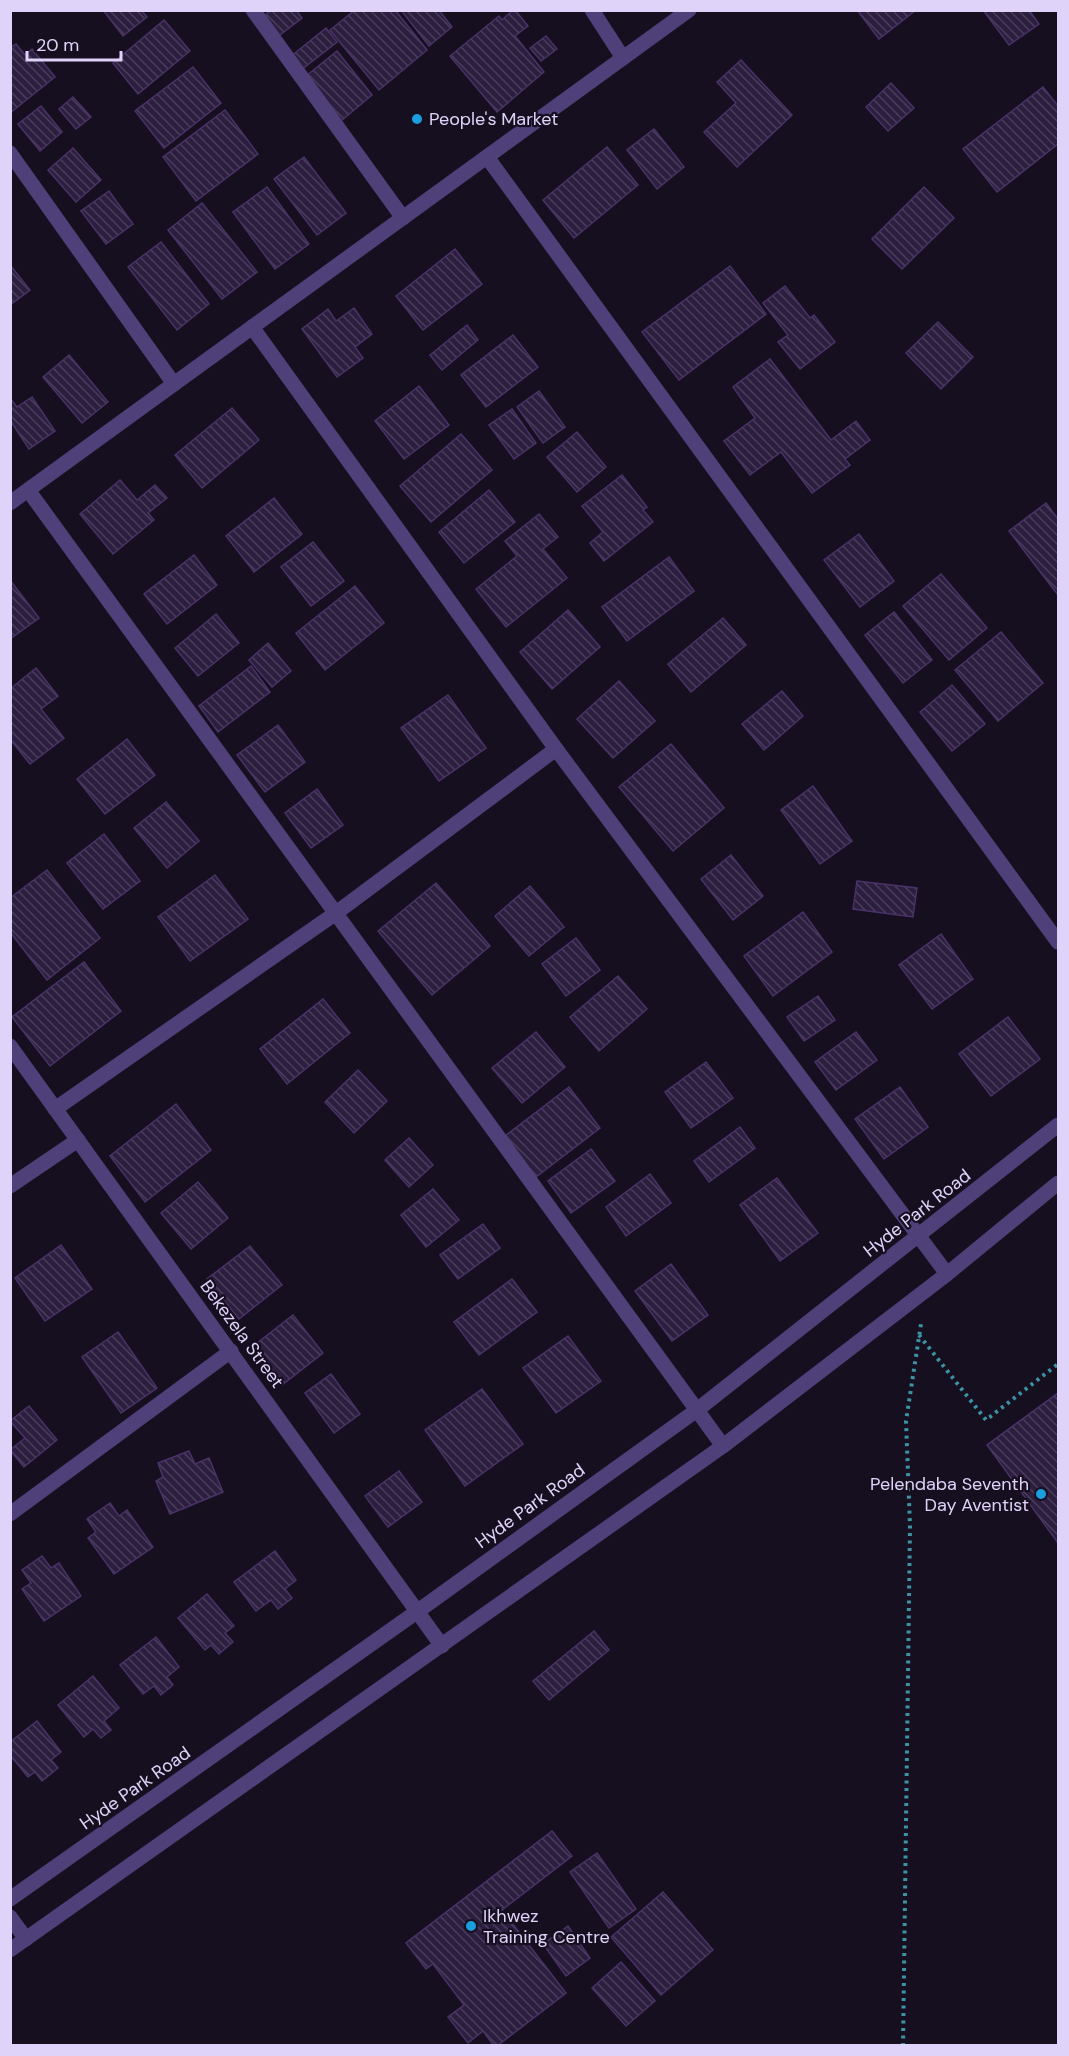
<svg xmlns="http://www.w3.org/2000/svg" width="1069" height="2056" viewBox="0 0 1069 2056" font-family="'DM Sans',sans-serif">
<defs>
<pattern id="building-back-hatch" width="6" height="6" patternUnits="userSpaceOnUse" patternTransform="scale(1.5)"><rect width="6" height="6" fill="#2c1e3e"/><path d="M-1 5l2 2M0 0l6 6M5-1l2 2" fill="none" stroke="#4a3e5b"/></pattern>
</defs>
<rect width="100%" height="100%" fill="#160f1f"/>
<!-- building -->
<g fill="url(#building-back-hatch)" stroke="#493267" stroke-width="1.5">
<polygon points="103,10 141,10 147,17 123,36"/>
<polygon points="271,10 296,10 302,18 276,38 261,19"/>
<polygon points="355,10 395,10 427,50 379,90 330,30"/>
<polygon points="401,10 439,10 452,27 429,46"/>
<polygon points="513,10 515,10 528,26 515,36 544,72 497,112 450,56 499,16 502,20"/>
<polygon points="857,10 916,10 879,39"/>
<polygon points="983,10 1029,10 1039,24 1009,45"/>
<polygon points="164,20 190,51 138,94 113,63"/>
<polygon points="326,28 337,42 301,70 290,57"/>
<polygon points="546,36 557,49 541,61 530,48"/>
<polygon points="16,44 25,55 32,49 55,77 10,113 10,48"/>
<polygon points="337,51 372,95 341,121 306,76"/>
<polygon points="741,60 792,115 737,167 704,132 736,103 717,82"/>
<polygon points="193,67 221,103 164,148 135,111"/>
<polygon points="891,83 914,108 888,131 866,107"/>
<polygon points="1043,87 1058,106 1058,144 997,192 963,149"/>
<polygon points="73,97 91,117 76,129 59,109"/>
<polygon points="41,106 62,132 40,151 18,124"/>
<polygon points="225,110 258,154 196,201 163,157"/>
<polygon points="654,129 684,167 657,189 627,150"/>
<polygon points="607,147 638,185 574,238 543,200"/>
<polygon points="73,148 101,180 76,202 48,170"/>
<polygon points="304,157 346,213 317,235 274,179"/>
<polygon points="267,187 309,244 275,269 233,212"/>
<polygon points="924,187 954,218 902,269 872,239"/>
<polygon points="109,191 133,224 106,244 81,211"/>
<polygon points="202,203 257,272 222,299 168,230"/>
<polygon points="161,242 209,304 177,330 128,267"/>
<polygon points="455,249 482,284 423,330 396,296"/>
<polygon points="10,265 30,290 10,305"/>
<polygon points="730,266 766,314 679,380 642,332"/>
<polygon points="785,286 810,318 814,315 835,342 800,369 778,342 788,335 763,303"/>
<polygon points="354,308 372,334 355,347 363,358 337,377 302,329 328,309 336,321"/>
<polygon points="938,322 973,357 941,389 906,353"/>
<polygon points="467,325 478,340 442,370 430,355"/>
<polygon points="513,335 538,367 486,407 461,375"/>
<polygon points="69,355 108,402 82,423 43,377"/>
<polygon points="770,359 831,440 856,421 870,440 845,459 850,465 812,493 781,452 750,475 724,441 755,418 733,387"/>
<polygon points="419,386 449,425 404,459 375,421"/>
<polygon points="539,391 565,427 543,443 517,407"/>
<polygon points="32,397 55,431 29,449 12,423 10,424 10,398 17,407"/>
<polygon points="232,408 259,440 202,488 175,455"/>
<polygon points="512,409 536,443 514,459 489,425"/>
<polygon points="577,432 606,467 577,492 547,457"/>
<polygon points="461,434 492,470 431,522 400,486"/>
<polygon points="622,475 647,507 643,510 653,522 604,561 590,543 603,532 582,506"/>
<polygon points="120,480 137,500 155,485 167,498 148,513 154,520 113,554 80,514"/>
<polygon points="489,490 515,522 464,563 439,532"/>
<polygon points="274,498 302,534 254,572 226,536"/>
<polygon points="1046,503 1058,519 1058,595 1009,531"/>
<polygon points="539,514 558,537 543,549 567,578 506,627 476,589 517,556 505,541"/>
<polygon points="859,534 894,581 860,607 824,560"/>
<polygon points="313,542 344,581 311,606 281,567"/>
<polygon points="194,555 217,585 167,624 144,594"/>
<polygon points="669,557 694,591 627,641 602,607"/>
<polygon points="941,574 987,628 949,660 903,606"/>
<polygon points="10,580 39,618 10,639"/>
<polygon points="355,586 384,623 325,670 296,633"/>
<polygon points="568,610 600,647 552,689 520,652"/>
<polygon points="894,612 932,660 903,683 865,635"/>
<polygon points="216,614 239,643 198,676 175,648"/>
<polygon points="723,618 746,645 691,692 668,664"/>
<polygon points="1001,632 1043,683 998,721 955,670"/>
<polygon points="268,643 291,671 272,687 249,660"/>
<polygon points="251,666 270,692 218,732 199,706"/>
<polygon points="36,668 58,696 41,709 64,738 30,764 10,739 10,689"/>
<polygon points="619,681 655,721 613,758 577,719"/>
<polygon points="952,685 985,724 952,751 920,712"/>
<polygon points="782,691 803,716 764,750 742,724"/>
<polygon points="448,695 486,748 439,781 401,728"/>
<polygon points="278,725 305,762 265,792 237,755"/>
<polygon points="127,739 155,775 105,814 77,779"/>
<polygon points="671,744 724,808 673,851 619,787"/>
<polygon points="813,786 852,841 820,864 781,810"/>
<polygon points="317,789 343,825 311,848 285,813"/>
<polygon points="166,802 199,841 167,868 134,828"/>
<polygon points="104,834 140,881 103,909 67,863"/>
<polygon points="731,855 763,896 733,920 701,879"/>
<polygon points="47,870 100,938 47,980 10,932 10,898"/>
<polygon points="215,875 248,919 190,961 158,917"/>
<polygon points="857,881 917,888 913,917 853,909"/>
<polygon points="436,883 490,946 432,995 378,931"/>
<polygon points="530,886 564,927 529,956 495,916"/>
<polygon points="803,912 832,952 773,996 744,956"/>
<polygon points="941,934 973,979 932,1009 899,965"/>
<polygon points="576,938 600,970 566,996 542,964"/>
<polygon points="84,962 121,1011 50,1066 12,1017"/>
<polygon points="618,976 647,1009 599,1051 570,1017"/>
<polygon points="818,996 835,1020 804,1041 787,1017"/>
<polygon points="323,999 350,1033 287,1084 260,1049"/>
<polygon points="1008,1017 1040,1059 991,1096 959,1054"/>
<polygon points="536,1032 565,1067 522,1103 492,1068"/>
<polygon points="856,1032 877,1060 836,1090 815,1062"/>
<polygon points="706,1062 733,1098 691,1128 665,1092"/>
<polygon points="358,1070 387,1101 354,1133 325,1102"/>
<polygon points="569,1087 600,1128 536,1177 505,1136"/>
<polygon points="900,1087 928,1127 884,1159 855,1119"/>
<polygon points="176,1104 211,1150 145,1202 110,1156"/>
<polygon points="740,1127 755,1148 709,1182 694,1161"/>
<polygon points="409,1138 433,1165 409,1187 385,1160"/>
<polygon points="591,1149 615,1181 571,1213 548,1181"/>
<polygon points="650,1174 671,1203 626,1236 606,1207"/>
<polygon points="777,1178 818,1233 780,1261 740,1205"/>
<polygon points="198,1182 228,1218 191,1249 161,1213"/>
<polygon points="433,1189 459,1220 426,1247 401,1215"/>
<polygon points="483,1224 500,1248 458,1279 440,1255"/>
<polygon points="61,1245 92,1289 45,1321 15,1278"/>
<polygon points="250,1246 282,1285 239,1319 207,1279"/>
<polygon points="671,1264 708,1315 672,1341 635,1291"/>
<polygon points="512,1279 537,1312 479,1355 454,1322"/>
<polygon points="293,1315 323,1353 282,1385 252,1347"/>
<polygon points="118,1332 157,1388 121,1413 82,1357"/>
<polygon points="568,1336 601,1381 556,1413 523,1368"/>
<polygon points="331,1374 360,1414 334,1433 305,1393"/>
<polygon points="482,1389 523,1444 465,1486 425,1430"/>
<polygon points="1058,1393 1058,1543 987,1445"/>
<polygon points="29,1406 57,1440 24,1467 10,1450 25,1438 10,1421"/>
<polygon points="189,1451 195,1464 209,1458 223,1492 170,1514 156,1481 163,1477 158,1463"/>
<polygon points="399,1471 422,1502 388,1527 365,1496"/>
<polygon points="110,1503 119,1516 127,1510 153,1547 114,1574 88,1538 96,1532 87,1519"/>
<polygon points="275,1551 296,1580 285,1589 292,1598 278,1609 271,1600 256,1611 234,1582"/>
<polygon points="42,1556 51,1568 59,1563 81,1596 44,1621 22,1589 31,1583 22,1570"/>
<polygon points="207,1594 234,1626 225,1633 233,1642 219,1654 211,1645 205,1650 178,1618"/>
<polygon points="594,1631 609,1650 549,1700 533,1681"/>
<polygon points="156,1637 179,1667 167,1677 173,1685 161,1695 154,1686 143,1694 120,1665"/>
<polygon points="93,1676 119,1708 104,1721 111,1730 101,1738 93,1729 84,1737 58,1705"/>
<polygon points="37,1721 61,1752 51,1760 58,1768 42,1781 35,1772 28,1777 10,1755 10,1742"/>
<polygon points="552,1831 572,1856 502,1910 566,1993 497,2046 494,2046 483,2031 468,2043 448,2017 464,2005 433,1964 426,1969 406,1943"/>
<polygon points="597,1853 636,1909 609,1928 570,1872"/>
<polygon points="663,1892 713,1950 661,1995 611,1937"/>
<polygon points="568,1926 590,1958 566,1976 543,1944"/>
<polygon points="621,1962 655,2001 626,2026 592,1988"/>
</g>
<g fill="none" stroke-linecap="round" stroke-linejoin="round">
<!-- path -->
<g stroke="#3c93a5" stroke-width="4" stroke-dasharray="3 4.5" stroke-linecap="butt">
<polyline points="919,1335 986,1420 1058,1364"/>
<polyline points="903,2046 910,1526 906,1421 921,1324"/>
</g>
<!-- minor -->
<g stroke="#4f4079" stroke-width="15">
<polyline points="253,10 403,218"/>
<polyline points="592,10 623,58"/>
<polyline points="10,153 174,384"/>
<polyline points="487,157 1058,942"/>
<polyline points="252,327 556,749 947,1274"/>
<polyline points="28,490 723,1446"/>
<polyline points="10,503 689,10"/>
<polyline points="10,1046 442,1646"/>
<polyline points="55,1109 336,913 556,749"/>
<polyline points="10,1186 78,1140"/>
<polyline points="10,1514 231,1351"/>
<polyline points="10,1899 418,1611 697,1410 1058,1125"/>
<polyline points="10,1917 26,1939"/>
<polyline points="10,1950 723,1446 947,1274 1058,1183"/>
</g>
</g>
<!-- markers -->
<g fill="#1b9ede" stroke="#160f1f" stroke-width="2">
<circle cx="417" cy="119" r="6"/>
<circle cx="1041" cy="1494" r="6"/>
<circle cx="471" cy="1926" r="6"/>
</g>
<g text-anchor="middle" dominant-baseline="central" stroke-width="4.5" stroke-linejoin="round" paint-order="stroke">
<!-- poi labels -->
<g font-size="18" fill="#e0d3fa" stroke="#160f1f" text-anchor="start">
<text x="429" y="119">People's Market</text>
<text x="1029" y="1484" text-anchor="end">Pelendaba Seventh<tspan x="1029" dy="21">Day Aventist</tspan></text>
<text x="483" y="1916">Ikhwez<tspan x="483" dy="21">Training Centre</tspan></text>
</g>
<!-- street labels -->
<g font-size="18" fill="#e0d3fa" stroke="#160f1f">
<text transform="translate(917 1213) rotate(-38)">Hyde Park Road</text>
<text transform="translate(242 1334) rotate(54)">Bekezela Street</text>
<text transform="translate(530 1506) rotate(-36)">Hyde Park Road</text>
<text transform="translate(135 1788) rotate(-35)">Hyde Park Road</text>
</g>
</g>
<!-- border -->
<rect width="1069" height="2056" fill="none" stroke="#e0d3fa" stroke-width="24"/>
<!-- scale -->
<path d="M27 51v9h94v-9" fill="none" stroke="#e0d3fa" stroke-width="3"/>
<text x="36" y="51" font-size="18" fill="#e0d3fa" stroke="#160f1f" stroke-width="4.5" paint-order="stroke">20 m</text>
</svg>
